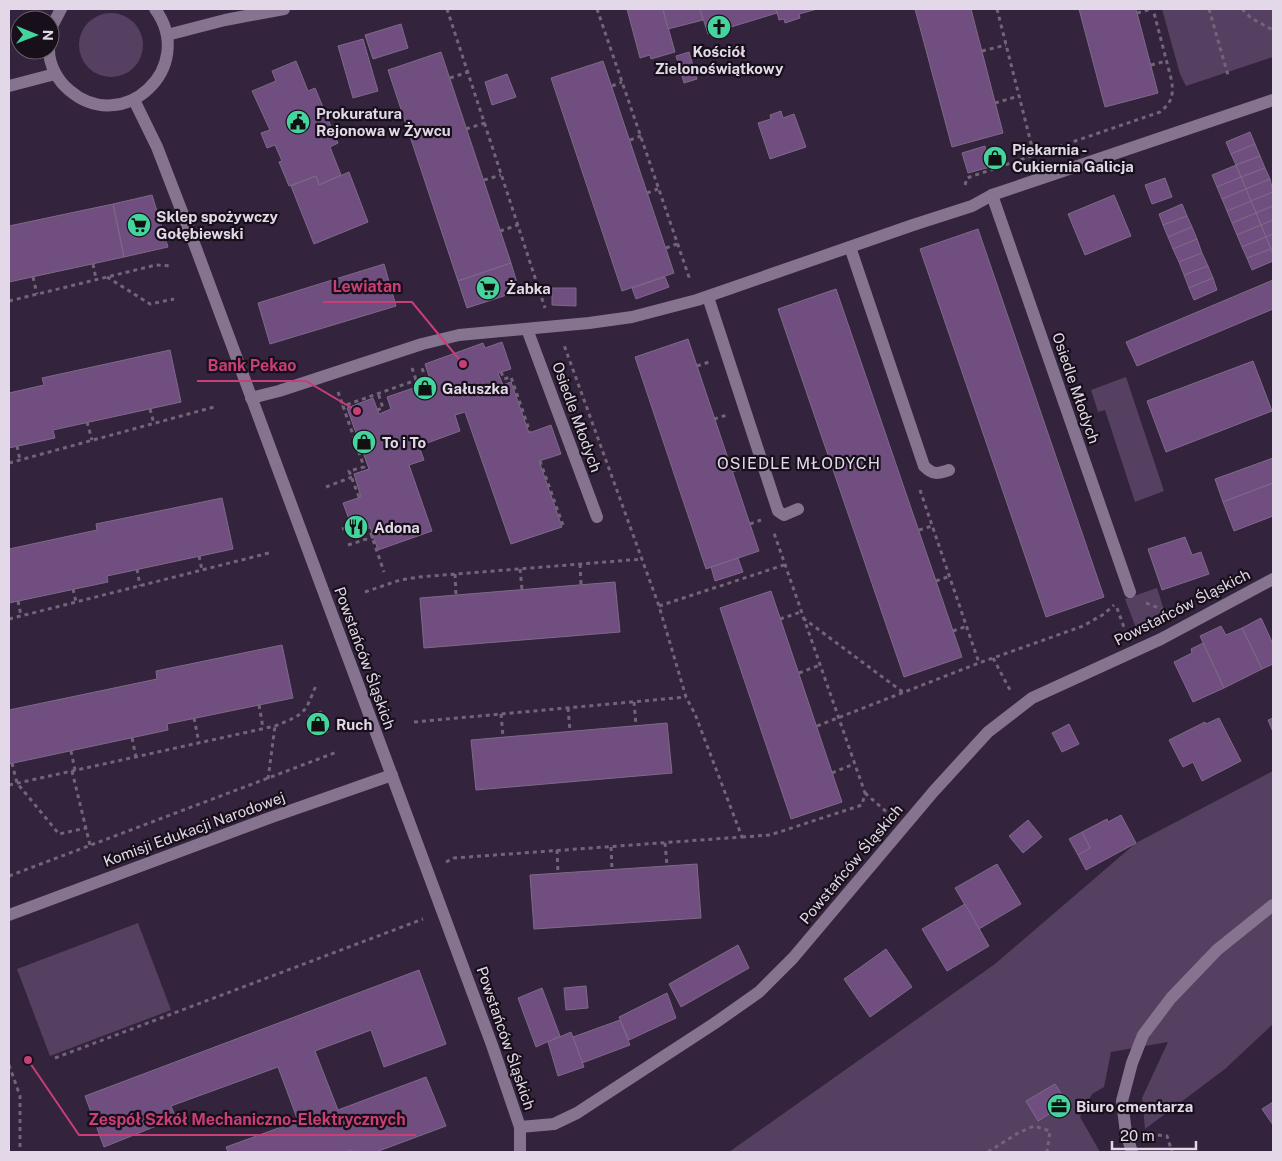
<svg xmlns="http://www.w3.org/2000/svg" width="1282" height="1161" viewBox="0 0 1282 1161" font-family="'Public Sans',sans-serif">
<rect width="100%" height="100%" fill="#34233c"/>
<!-- green -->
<g fill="#564061">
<polygon points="1162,9 1273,9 1273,57 1186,86 1180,74"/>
<circle cx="111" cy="45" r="32"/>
<polygon points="1126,377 1164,491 1135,502 1105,410 1098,412 1091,390"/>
<polygon points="1157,588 1165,613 1136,628 1125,599"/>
<polygon points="1273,771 1273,1024 1225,1069 1145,1129 1142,1098 1168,1042 1111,1052 1104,1087 1092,1094 1080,1117 1100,1152 729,1152 995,964 1136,843"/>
<polygon points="138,923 171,1010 50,1056 17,969"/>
</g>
<!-- building -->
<g fill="#704f80" stroke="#7d6a87">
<polygon points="627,9 663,9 675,52 651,59 650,55 640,58"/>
<polygon points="663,9 700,9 703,20 668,29"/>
<polygon points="700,9 776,9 777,13 708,34"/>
<polygon points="776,9 817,9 799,14 800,18 785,23 784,19 779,20"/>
<polygon points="915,9 971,9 1003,133 952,147"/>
<polygon points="1079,9 1136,9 1158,93 1105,107"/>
<polygon points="401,24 408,48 373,59 365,35"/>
<polygon points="363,39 378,91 353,98 338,46"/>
<polygon points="441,52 511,263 458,281 388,70"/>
<polygon points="689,52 697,79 684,83 676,56"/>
<polygon points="296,61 308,91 315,88 338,143 330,147 341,175 319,185 316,176 289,186 279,162 282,161 275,145 267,148 261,133 270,130 252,91 276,81 272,71"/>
<polygon points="603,61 674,273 622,291 551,78"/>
<polygon points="507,74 516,97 492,105 485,82"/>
<polygon points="781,111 783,118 794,114 806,147 770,159 758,123 771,119 770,115"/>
<polygon points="1250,132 1255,144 1231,154 1226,142"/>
<polygon points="1255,144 1260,156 1236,165 1231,154"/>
<polygon points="985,146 990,167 968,173 962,153"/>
<polygon points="999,150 1002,163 990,167 987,154"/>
<polygon points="1260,156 1265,168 1241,177 1236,165"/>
<polygon points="1236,165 1241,177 1217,187 1212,175"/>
<polygon points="1265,168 1270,179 1246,189 1241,177"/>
<polygon points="349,172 368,222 314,244 291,186 316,176 319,185"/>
<polygon points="1241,177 1246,189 1222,199 1217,187"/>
<polygon points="1165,178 1172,197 1152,204 1145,185"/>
<polygon points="1270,179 1273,192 1251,201 1246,189"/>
<polygon points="1246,189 1251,201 1227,211 1222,199"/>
<polygon points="1273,192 1273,206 1256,213 1251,201"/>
<polygon points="152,195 168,247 124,257 113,204"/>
<polygon points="1114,195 1131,236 1085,255 1068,214"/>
<polygon points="1251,201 1256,213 1232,223 1227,211"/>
<polygon points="113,204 124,257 9,282 9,226"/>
<polygon points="1182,204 1187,216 1163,225 1159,214"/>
<polygon points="1273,206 1273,220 1261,225 1256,213"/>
<polygon points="1256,213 1261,225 1237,235 1232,223"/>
<polygon points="1187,216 1192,227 1168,237 1163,225"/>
<polygon points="1273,220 1273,234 1266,237 1261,225"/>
<polygon points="1261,225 1266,237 1242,247 1237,235"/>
<polygon points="1192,227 1197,239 1173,249 1168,237"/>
<polygon points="978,229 1104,597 1046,617 920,249"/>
<polygon points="1273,234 1273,248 1271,249 1266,237"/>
<polygon points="1266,237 1271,249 1247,258 1242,247"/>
<polygon points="1197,239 1202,253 1179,262 1173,249"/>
<polygon points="1271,249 1273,255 1273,261 1252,270 1247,258"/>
<polygon points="1202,253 1208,266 1184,275 1179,262"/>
<polygon points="511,263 517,283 513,293 467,308 458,281"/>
<polygon points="384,264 396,306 270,344 258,303"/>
<polygon points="1208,266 1213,278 1189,288 1184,275"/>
<polygon points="665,277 669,287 636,299 632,288"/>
<polygon points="1213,278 1217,290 1194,300 1189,288"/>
<polygon points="1273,280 1273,309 1137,366 1126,342"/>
<polygon points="552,288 576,288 576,306 552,305"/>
<polygon points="836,289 962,657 904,677 778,309"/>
<polygon points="688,339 759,551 706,569 635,357"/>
<polygon points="502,342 511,369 498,373 503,385 511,382 529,433 551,425 561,454 539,461 562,527 511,544 465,412 455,415 460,431 419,446 424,460 409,465 432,531 378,550 369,524 353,530 343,503 361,497 354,474 369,469 347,408 373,398 379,414 391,409 387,397 431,382 425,364 483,343 485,348"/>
<polygon points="170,350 181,402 53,430 55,438 9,448 9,393 44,385 42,378"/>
<polygon points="1253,361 1272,411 1166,452 1147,401"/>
<polygon points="1273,458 1273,483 1223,502 1215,479"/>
<polygon points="1273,483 1273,516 1234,531 1223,502"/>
<polygon points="222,498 233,549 107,576 108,582 9,603 9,549 97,530 96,524"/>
<polygon points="1185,537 1192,555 1201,552 1209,574 1162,590 1148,549"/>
<polygon points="738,558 743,572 715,581 711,567"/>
<polygon points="615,582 620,632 424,648 420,598"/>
<polygon points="771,591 842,802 791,819 720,608"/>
<polygon points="1261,618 1273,644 1273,664 1262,669 1242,628"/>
<polygon points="1221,626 1226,635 1242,628 1262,669 1224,688 1200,636"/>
<polygon points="1203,643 1224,688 1193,702 1174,662 1192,653 1191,649"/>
<polygon points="282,645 293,698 167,724 168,730 9,764 9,710 157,679 156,671"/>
<polygon points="321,711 328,732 315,736 308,716"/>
<polygon points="1219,718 1241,761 1202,781 1193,762 1183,767 1169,740 1205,722 1206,724"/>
<polygon points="1273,718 1273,732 1268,720"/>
<polygon points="667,723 672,773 476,790 471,740"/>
<polygon points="1069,724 1079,744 1062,752 1052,733"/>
<polygon points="1121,815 1136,843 1086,870 1078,855 1090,848 1082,832 1107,819 1108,822"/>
<polygon points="1028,820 1042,837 1023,853 1009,836"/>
<polygon points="1082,832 1090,848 1078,855 1069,839"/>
<polygon points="697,864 701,918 534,929 530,875"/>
<polygon points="997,864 1021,904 979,929 955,888"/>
<polygon points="965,904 989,946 947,971 922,929"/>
<polygon points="738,945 749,968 681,1007 669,984"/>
<polygon points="886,949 912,987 870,1017 844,979"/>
<polygon points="419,970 446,1044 384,1067 371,1030 315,1051 338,1110 426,1077 446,1126 376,1152 353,1152 352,1150 345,1152 228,1152 226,1147 298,1121 278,1067 171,1106 176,1118 104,1147 85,1096"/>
<polygon points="586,986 588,1008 566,1010 564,988"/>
<polygon points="542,988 560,1036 536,1047 518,998"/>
<polygon points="667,993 676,1018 629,1040 619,1017"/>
<polygon points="620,1020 630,1045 582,1063 573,1037"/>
<polygon points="571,1032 584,1067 558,1076 548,1042"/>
<polygon points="1055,1084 1067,1103 1038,1121 1026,1101"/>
<polygon points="1273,1102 1273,1125 1262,1109"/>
</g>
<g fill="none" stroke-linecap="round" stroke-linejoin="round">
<!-- path -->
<g stroke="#726479" stroke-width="3" stroke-dasharray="4 4" stroke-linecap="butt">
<polyline points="447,9 545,308"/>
<polyline points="597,9 690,280"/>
<polyline points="997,9 1034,155"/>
<polyline points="1209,9 1228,75"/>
<polyline points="1242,9 1251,18 1273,30"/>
<polyline points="1137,13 1151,9"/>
<polyline points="982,51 1006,45"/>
<polyline points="1151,65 1166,61"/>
<polyline points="450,78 468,72"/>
<polyline points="612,86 622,82"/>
<polyline points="995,103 1019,96"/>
<polyline points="466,129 485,123"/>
<polyline points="630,140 641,136"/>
<polyline points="484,180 501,175"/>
<path d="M965,185L967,178L1160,112C1172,102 1173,97 1172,82L1153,9"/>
<polyline points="647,193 658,189"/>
<polyline points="500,231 518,225"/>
<polyline points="666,248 677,244"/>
<polyline points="93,264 96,279"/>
<polyline points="33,277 37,294"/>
<polyline points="107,277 150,304 174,299"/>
<polyline points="9,301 156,265 171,266"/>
<polyline points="697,366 709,362"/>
<polyline points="412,368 416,380"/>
<polyline points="501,372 504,379 511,377 530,432"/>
<polyline points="338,392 343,406"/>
<polyline points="150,409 154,424"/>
<polyline points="377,410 383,408 378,393"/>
<polyline points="714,419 727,415"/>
<polyline points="87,422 92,440"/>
<polyline points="17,446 20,460"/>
<polyline points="540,461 564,528"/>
<polyline points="9,463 214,407"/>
<polyline points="732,471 743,468"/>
<polyline points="326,487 352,477"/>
<polyline points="920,490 979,663"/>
<polyline points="359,497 349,471 364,467 343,406 425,377 421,365"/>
<polyline points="750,524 761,520"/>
<polyline points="368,525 384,572"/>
<polyline points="342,529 351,526"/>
<polyline points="919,530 932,526"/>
<polyline points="348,545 373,537"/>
<polyline points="199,556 202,570"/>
<polyline points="580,564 581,584"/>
<polyline points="137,569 140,586"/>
<polyline points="520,569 522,590"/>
<polyline points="455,574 456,595"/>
<polyline points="936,581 950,576"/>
<polyline points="73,589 76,602"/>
<polyline points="365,592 400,580 419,577 643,559"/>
<polyline points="18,601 21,616"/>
<polyline points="1146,603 1169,612"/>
<polyline points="659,606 784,565"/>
<polyline points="1117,608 1126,633"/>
<polyline points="803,618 904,693"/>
<polyline points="9,619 269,553"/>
<polyline points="780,619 801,612"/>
<polyline points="953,631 967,626"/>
<polyline points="993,658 1010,690"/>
<polyline points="799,673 820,665"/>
<polyline points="634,702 636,725"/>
<polyline points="259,705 263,728"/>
<polyline points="568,708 570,731"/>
<polyline points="501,714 503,737"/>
<polyline points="194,718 199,743"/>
<polyline points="414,722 686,697"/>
<polyline points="817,726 979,663 1083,626 1104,614 1114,605"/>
<polyline points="132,738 136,757"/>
<polyline points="71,751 75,770"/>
<polyline points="12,763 17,783 59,834 86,828"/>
<polyline points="72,771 90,845"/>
<polyline points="832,773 854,764"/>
<polyline points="268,779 275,726"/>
<path d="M9,785L275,726C307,713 304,714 317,683"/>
<polyline points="865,793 889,814"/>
<polyline points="742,837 770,835 862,805 865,793 774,533"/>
<polyline points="665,843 667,866"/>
<polyline points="611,847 612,869"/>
<polyline points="557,850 558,873"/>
<polyline points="446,862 454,858 742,837 695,714 686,697 659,606 564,345"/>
<polyline points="9,876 337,752"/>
<polyline points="55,1058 423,919"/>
<polyline points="9,1065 20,1096 20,1152"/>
<polyline points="1150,1134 1167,1136 1172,1152"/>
<polyline points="988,1152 1018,1133 1034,1126 1050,1131 1047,1152"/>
</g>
<!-- minor -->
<g stroke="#867390" stroke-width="12">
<polyline points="50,30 61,9"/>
<polyline points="167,35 225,20 284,9"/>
<path d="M49,50C49,65 58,81 69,90C123,137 198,67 155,9"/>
<polyline points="9,86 55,74"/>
<polyline points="134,100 157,147 194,243 492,1045 520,1127 520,1152"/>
<polyline points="992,195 1130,592"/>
<path d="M850,247L924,466C933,475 937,474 949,470"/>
<polyline points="708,297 778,511 784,515 798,509"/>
<polyline points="527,329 597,517"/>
<polyline points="251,398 279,391 422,344 459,335 589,323 632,317 697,300 913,225 972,206 992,195 1273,100"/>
<polyline points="9,915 272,817 392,775"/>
<polyline points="520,1127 554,1124 577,1113 715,1023 759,992 793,958 934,791 988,732 1032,698 1161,639 1273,579"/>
<polyline points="1132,1152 1126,1133 1122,1101 1132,1063 1143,1035 1171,998 1217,950 1273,905"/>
</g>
</g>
<!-- icons -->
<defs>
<g id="church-disc" transform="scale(1.25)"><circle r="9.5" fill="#46d49e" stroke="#17101b"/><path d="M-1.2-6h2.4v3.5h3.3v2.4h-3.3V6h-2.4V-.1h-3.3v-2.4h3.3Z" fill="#111"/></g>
<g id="civic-disc" transform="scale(1.25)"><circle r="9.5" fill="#46d49e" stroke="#17101b"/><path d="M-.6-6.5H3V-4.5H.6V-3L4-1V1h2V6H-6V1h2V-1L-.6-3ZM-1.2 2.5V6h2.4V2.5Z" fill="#111"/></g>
<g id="shop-disc" transform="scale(1.25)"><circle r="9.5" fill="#46d49e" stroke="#17101b"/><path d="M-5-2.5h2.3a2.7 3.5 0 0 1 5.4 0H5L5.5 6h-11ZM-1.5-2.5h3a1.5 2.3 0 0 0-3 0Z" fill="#111"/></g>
<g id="supermarket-disc" transform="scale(1.25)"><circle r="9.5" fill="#46d49e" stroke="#17101b"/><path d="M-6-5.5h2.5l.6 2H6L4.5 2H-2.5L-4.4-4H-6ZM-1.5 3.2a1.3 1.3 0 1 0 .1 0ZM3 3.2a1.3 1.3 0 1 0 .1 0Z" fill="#111"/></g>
<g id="restaurant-disc" transform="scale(1.25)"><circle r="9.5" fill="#46d49e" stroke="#17101b"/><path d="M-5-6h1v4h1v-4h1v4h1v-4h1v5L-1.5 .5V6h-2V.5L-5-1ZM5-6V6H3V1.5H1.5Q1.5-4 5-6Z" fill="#111"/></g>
<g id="office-disc" transform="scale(1.25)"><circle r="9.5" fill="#46d49e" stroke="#17101b"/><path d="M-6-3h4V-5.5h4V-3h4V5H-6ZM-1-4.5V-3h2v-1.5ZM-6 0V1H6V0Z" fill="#111"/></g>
</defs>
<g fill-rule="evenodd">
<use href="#church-disc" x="719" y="27"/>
<use href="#civic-disc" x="298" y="122"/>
<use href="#shop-disc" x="995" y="158"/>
<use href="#supermarket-disc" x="139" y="225"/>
<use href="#supermarket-disc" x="488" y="288"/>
<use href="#shop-disc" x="425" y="388"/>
<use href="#shop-disc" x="364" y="442"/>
<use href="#restaurant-disc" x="356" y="527"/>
<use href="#shop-disc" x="318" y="724"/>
<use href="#office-disc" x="1059" y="1106"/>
</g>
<g text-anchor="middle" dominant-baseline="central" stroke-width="4.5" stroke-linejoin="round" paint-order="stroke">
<!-- poi labels -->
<g font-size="15" font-weight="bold" fill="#e2d8e8" stroke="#17101b" text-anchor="start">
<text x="719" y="51" text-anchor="middle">Kościół<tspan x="719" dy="17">Zielonoświątkowy</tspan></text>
<text x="316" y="113">Prokuratura<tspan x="316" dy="17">Rejonowa w Żywcu</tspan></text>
<text x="1012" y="149">Piekarnia -<tspan x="1012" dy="17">Cukiernia Galicja</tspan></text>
<text x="156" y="216">Sklep spożywczy<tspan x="156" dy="17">Gołębiewski</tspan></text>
<text x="506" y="288">Żabka</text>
<text x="442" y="388">Gałuszka</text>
<text x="382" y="442">To i To</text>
<text x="374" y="527">Adona</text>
<text x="336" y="724">Ruch</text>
<text x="1076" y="1106">Biuro cmentarza</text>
</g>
<!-- street labels -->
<g font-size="15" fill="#e2d8e8" stroke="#17101b">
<text transform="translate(1076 388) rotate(71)">Osiedle Młodych</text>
<text transform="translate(577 417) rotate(70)">Osiedle Młodych</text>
<text transform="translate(1182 607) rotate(-27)">Powstańców Śląskich</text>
<text transform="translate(365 658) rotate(70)">Powstańców Śląskich</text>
<text transform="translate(194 829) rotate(-20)">Komisji Edukacji Narodowej</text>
<text transform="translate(851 864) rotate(-50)">Powstańców Śląskich</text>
<text transform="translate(506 1038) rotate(71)">Powstańców Śląskich</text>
</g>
<!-- neighbourhood labels -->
<g font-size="16" letter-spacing="1" fill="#e2d8e8" stroke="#17101b">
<text x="799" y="463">OSIEDLE MŁODYCH</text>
</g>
</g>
<!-- callouts -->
<path fill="none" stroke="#c83e77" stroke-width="2" d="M463 364L412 302H323M357 411L306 381H197M28 1060L79 1135H416"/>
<g fill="#c83e77" stroke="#17101b" stroke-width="2">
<circle cx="463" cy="364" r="5"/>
<circle cx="357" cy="411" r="5"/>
<circle cx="28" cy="1060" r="5"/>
</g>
<g font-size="16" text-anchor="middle" font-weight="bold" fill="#c83e77" stroke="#17101b" stroke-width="4.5" stroke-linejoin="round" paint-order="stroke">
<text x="367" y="292">Lewiatan</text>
<text x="252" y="371">Bank Pekao</text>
<text x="247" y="1125">Zespół Szkół Mechaniczno-Elektrycznych</text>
</g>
<!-- border -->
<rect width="1282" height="1161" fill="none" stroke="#e2d8e8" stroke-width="20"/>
<!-- north arrow -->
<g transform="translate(35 35) rotate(91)"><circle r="24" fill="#17101b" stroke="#68606d"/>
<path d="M0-4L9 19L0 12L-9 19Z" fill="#46d49e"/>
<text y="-8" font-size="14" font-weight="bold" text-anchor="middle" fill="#e2d8e8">N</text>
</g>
<!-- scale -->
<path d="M1112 1141v8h84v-8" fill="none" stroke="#e2d8e8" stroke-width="2.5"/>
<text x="1120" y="1141" font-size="15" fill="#e2d8e8" stroke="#17101b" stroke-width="4" paint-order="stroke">20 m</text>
</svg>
